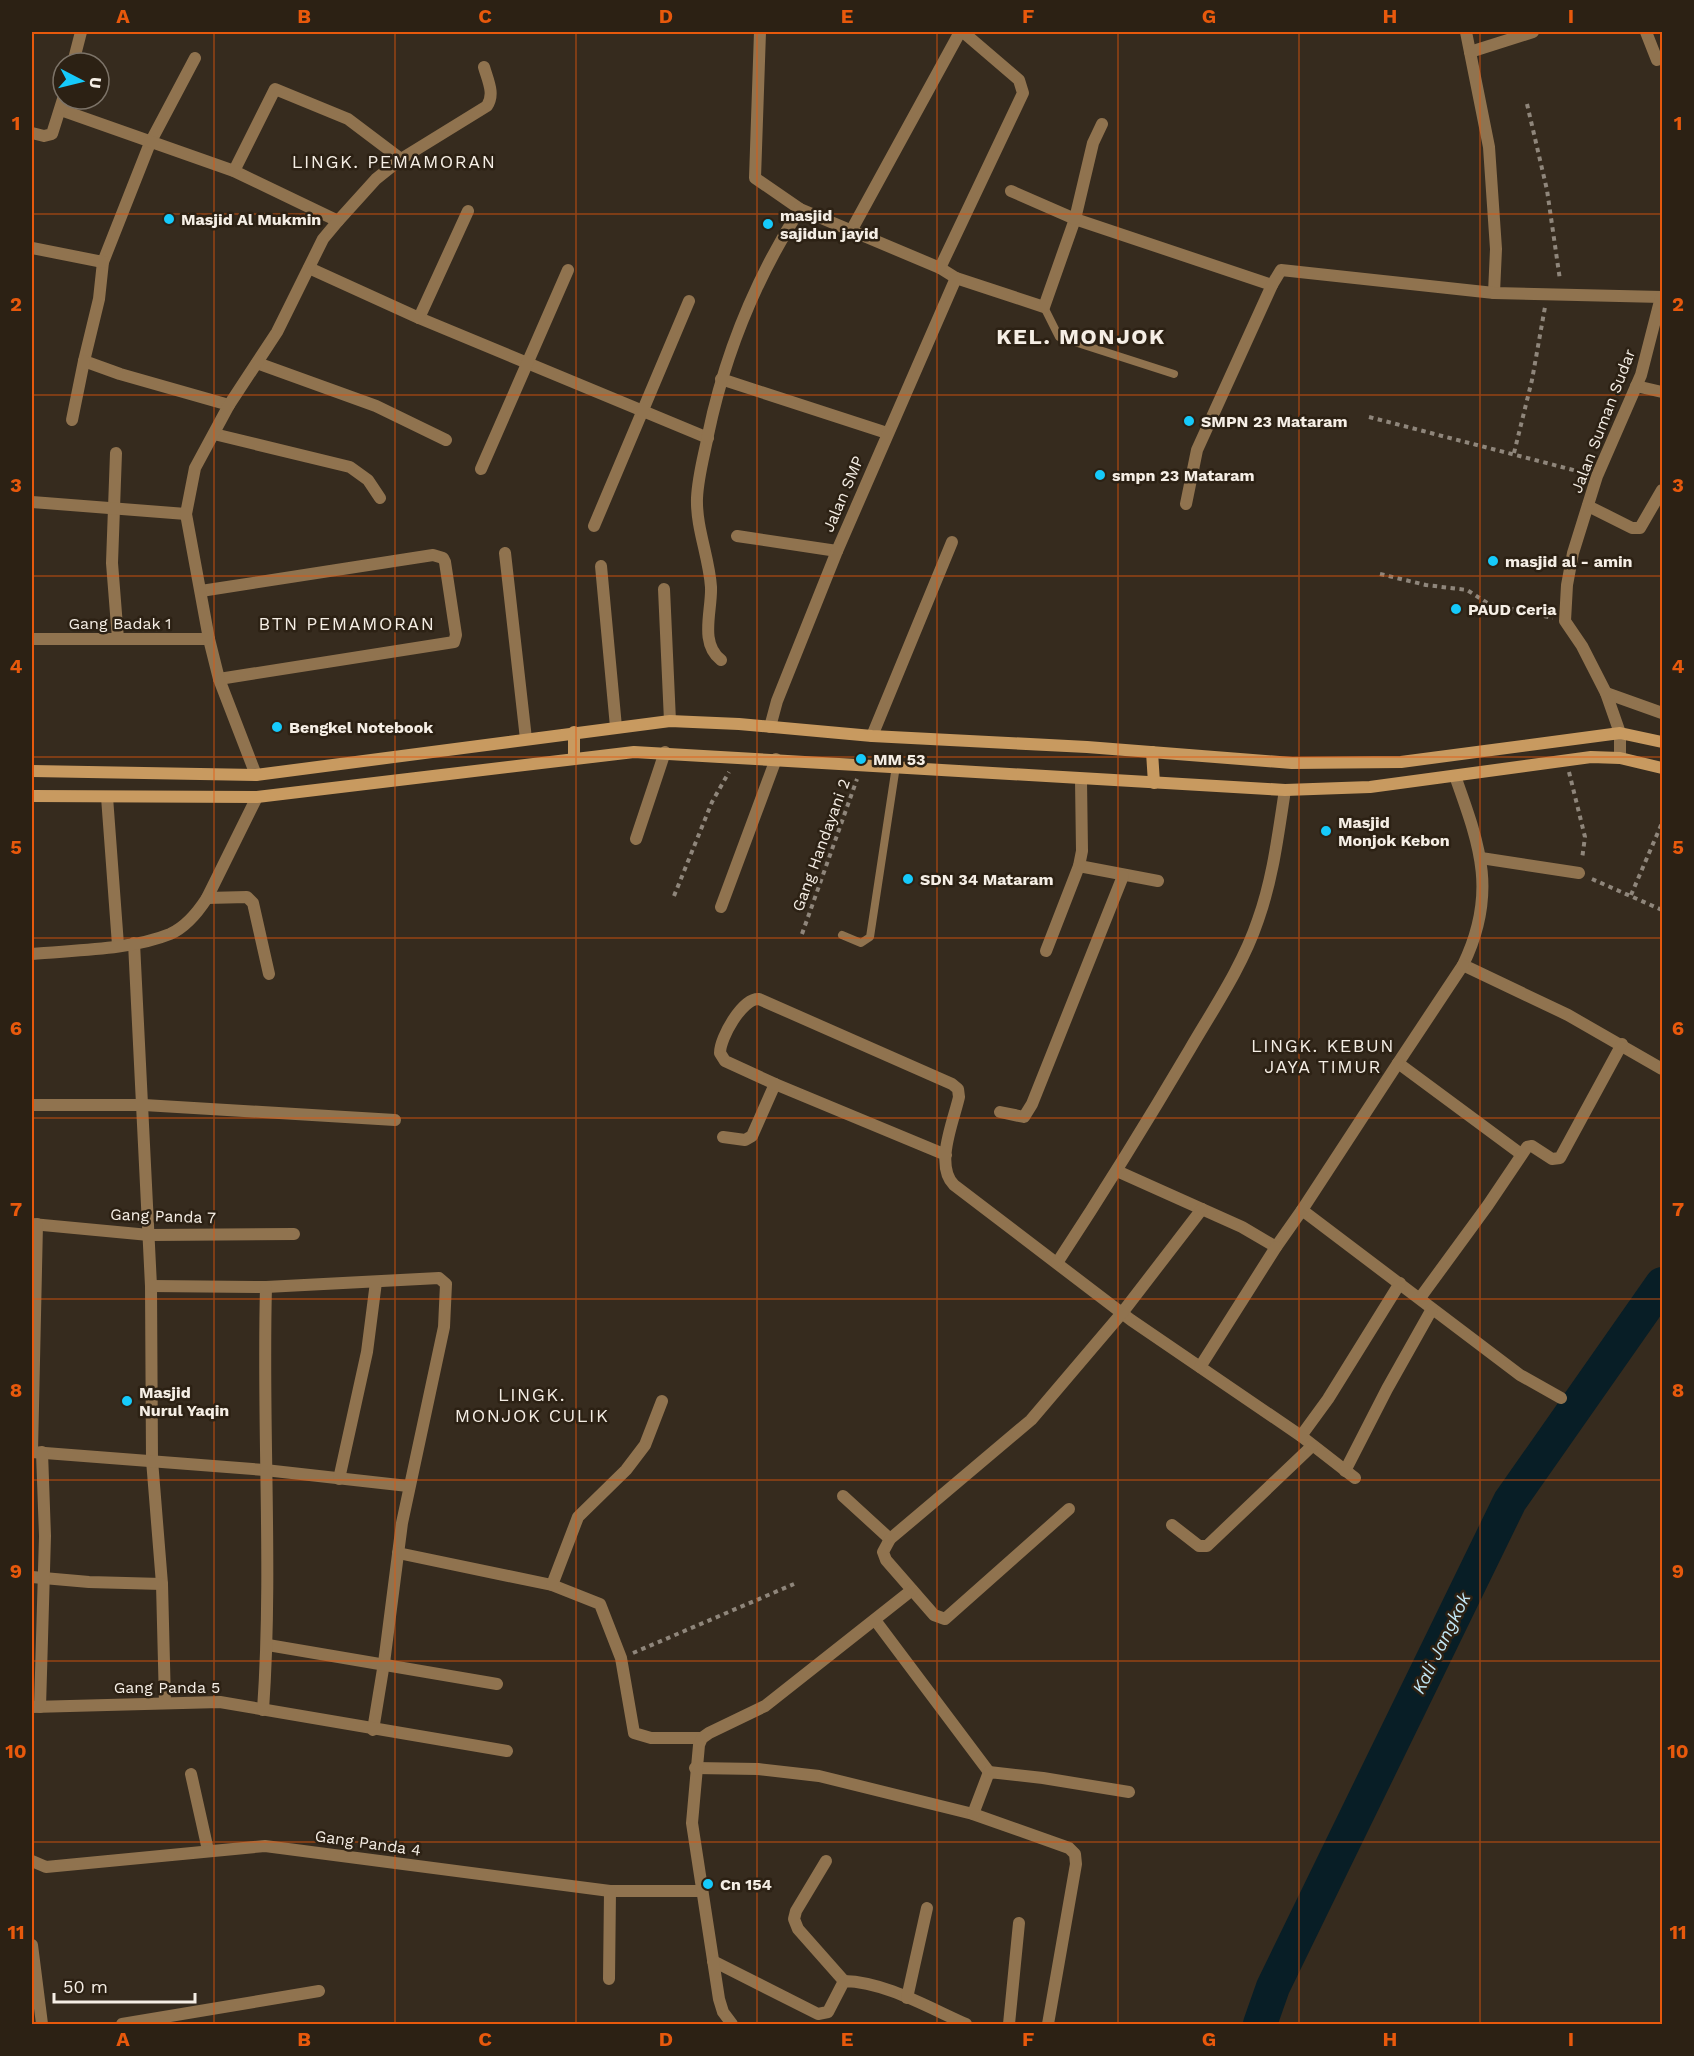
<svg xmlns="http://www.w3.org/2000/svg" width="1694" height="2056" viewBox="0 0 1694 2056" font-family="'Work Sans',sans-serif">
<rect width="100%" height="100%" fill="#362b1e"/>
<g fill="none" stroke-linecap="round" stroke-linejoin="round">
<!-- river -->
<polyline stroke="#081e26" stroke-width="34" points="1260,2024 1273,1987 1510,1501 1662,1284"/>
<!-- path -->
<g stroke="#8f867b" stroke-width="4" stroke-dasharray="4.5 4.5" stroke-linecap="butt">
<polyline points="1527,104 1547,190 1560,280"/>
<polyline points="1369,417 1585,473"/>
<polyline points="1514,453 1532,380 1545,307"/>
<polyline points="1380,574 1426,585 1467,590 1489,604 1553,618"/>
<polyline points="1569,772 1585,837 1582,859"/>
<polyline points="1592,879 1662,910"/>
<polyline points="1631,895 1662,823"/>
<polyline points="674,896 712,802 729,772"/>
<polyline points="802,934 857,779"/>
<polyline points="633,1653 794,1584"/>
</g>
<!-- lane -->
<g stroke="#90734f" stroke-width="8">
<polyline points="1044,307 1059,337 1174,374"/>
<polyline points="842,935 861,943 870,937 896,766"/>
</g>
<!-- street -->
<g stroke="#90734f" stroke-width="12">
<polyline points="760,32 755,178 800,209 940,268 956,278 1044,307 1075,219 1272,285"/>
<polyline points="1466,32 1489,147 1496,249 1494,293"/>
<polyline points="1646,32 1657,60"/>
<polyline points="1470,52 1533,32"/>
<polyline points="195,58 150,143 103,262 99,299 84,361 120,374 229,405"/>
<polyline points="73,63 81,32"/>
<polyline points="61,110 234,171 338,221"/>
<polyline points="32,133 44,136 52,134 63,99"/>
<polyline points="234,171 275,89 348,119 401,159"/>
<polyline points="1011,191 1075,219 1093,143 1102,124"/>
<polyline points="851,231 960,32"/>
<polyline points="32,248 103,262"/>
<polyline points="309,268 419,318 708,438"/>
<polyline points="940,268 1023,93 1019,80 963,32"/>
<polyline points="419,318 468,211"/>
<polyline points="257,363 376,406 446,440"/>
<polyline points="721,379 887,433"/>
<polyline points="1636,386 1662,392"/>
<polyline points="72,420 84,361"/>
<polyline points="214,434 350,467 368,480 380,498"/>
<polyline points="116,453 112,563 118,639"/>
<polyline points="481,469 568,270"/>
<polyline points="32,502 186,514"/>
<polyline points="1186,504 1197,450 1272,285 1281,270 1494,293 1662,297"/>
<polyline points="1588,506 1632,528 1640,528 1662,490"/>
<polyline points="594,526 689,301"/>
<polyline points="737,536 837,551"/>
<polyline points="505,553 526,739"/>
<polyline points="601,566 616,727"/>
<polyline points="664,589 670,721"/>
<polyline points="201,591 433,555 443,558 445,562 456,635 454,642 219,679"/>
<polyline points="32,639 209,639"/>
<path d="M721,660C699,643 712,611 711,587C709,557 696,528 697,498C698,476 704,456 708,435C725,353 755,280 800,209"/>
<polyline points="1606,693 1662,713"/>
<polyline points="770,727 777,701 837,551 956,278"/>
<polyline points="872,736 952,542"/>
<polyline points="1620,758 1620,733 1606,693 1582,646 1565,621 1567,585 1573,553 1597,476 1641,375 1661,297"/>
<path d="M256,775L219,679L209,639L186,514L195,468L229,405L277,332L323,239L338,221L376,179L401,159L487,106C495,94 488,81 484,67"/>
<path d="M1455,776C1480,846 1498,893 1463,965L1568,1015L1662,1069"/>
<polyline points="107,797 118,945"/>
<polyline points="636,839 665,752"/>
<polyline points="1481,858 1579,873"/>
<polyline points="1079,866 1158,881"/>
<polyline points="207,898 247,897 253,903 269,974"/>
<polyline points="721,907 776,759"/>
<polyline points="134,943 151,1286 152,1460 162,1584 165,1703"/>
<polyline points="1046,951 1079,866 1082,851 1081,780"/>
<path d="M32,954C74,950 131,950 170,934C186,927 198,912 207,898L257,797"/>
<polyline points="1463,965 1398,1063 1521,1154"/>
<polyline points="32,1105 144,1105 395,1120"/>
<polyline points="1000,1112 1024,1117 1032,1104 1123,876"/>
<polyline points="723,1137 745,1140 752,1136 775,1084"/>
<path d="M946,1155L775,1084L725,1061L720,1053C720,1038 742,998 759,999L952,1084L958,1089L959,1097C954,1120 934,1165 954,1185L1131,1320L1301,1436L1355,1478"/>
<polyline points="1117,1171 1242,1227 1276,1247 1302,1210 1520,1375 1561,1398"/>
<polyline points="1302,1210 1398,1063"/>
<polyline points="32,1224 149,1235 294,1234"/>
<path d="M1057,1263C1103,1193 1147,1122 1190,1049C1214,1008 1243,965 1258,920C1273,878 1278,835 1285,790"/>
<polyline points="151,1286 266,1287 439,1278 446,1284 444,1327 402,1523 384,1663 373,1730"/>
<polyline points="1420,1298 1488,1205 1527,1147 1532,1146 1552,1159 1560,1158 1622,1044"/>
<polyline points="1200,1367 1276,1247"/>
<polyline points="1301,1436 1328,1399 1400,1283"/>
<polyline points="32,1452 265,1470 408,1486"/>
<polyline points="32,1452 37,1224"/>
<polyline points="1345,1471 1387,1389 1432,1309"/>
<polyline points="339,1479 367,1352 376,1282"/>
<polyline points="843,1496 890,1539"/>
<polyline points="1069,1509 945,1619 934,1615 886,1560 883,1552 890,1539 1031,1420 1122,1313 1202,1209"/>
<polyline points="1172,1525 1199,1546 1207,1546 1312,1446"/>
<polyline points="398,1553 552,1585 600,1604 621,1658 634,1733 651,1738 702,1738"/>
<polyline points="32,1577 89,1582 162,1584"/>
<polyline points="552,1585 578,1517 626,1470 645,1445 662,1401"/>
<polyline points="875,1620 989,1772"/>
<polyline points="268,1645 497,1684"/>
<polyline points="32,1707 220,1702 507,1751"/>
<polyline points="40,1707 45,1536 42,1452"/>
<path d="M263,1710C273,1569 262,1428 266,1287"/>
<polyline points="695,1768 758,1769 819,1776 973,1814 1069,1848 1075,1854 1076,1864 1048,2024"/>
<polyline points="191,1774 208,1850"/>
<polyline points="973,1814 989,1772 1043,1778 1129,1792"/>
<polyline points="32,1861 46,1867 265,1846 610,1891 702,1891"/>
<polyline points="826,1861 796,1911 794,1919 798,1929 844,1981"/>
<polyline points="32,1945 42,2024"/>
<path d="M713,1961L818,2014L828,2012L844,1981C886,1982 929,2008 966,2024"/>
<polyline points="609,1979 610,1891"/>
<polyline points="907,1998 927,1908"/>
<polyline points="122,2024 319,1991"/>
<polyline points="732,2024 723,2012 719,1999 692,1823 699,1745 702,1738 709,1733 765,1706 912,1590"/>
<polyline points="1009,2024 1019,1923"/>
</g>
<!-- secondary -->
<g stroke="#c89a60" stroke-width="12">
<polyline points="574,732 574,758"/>
<polyline points="1152,752 1154,783"/>
<polyline points="32,771 256,775 670,721 739,724 872,736 1087,747 1292,763 1401,762 1620,733 1662,742"/>
<polyline points="32,796 257,797 634,752 1285,790 1370,787 1591,757 1620,758 1662,768"/>
</g>
</g>
<!-- grid -->
<path fill="none" stroke="#e8590c" stroke-width="1.5" stroke-opacity="0.55" d="M214,32V2024M395,32V2024M576,32V2024M757,32V2024M937,32V2024M1118,32V2024M1299,32V2024M1480,32V2024M32,214H1662M32,395H1662M32,576H1662M32,757H1662M32,938H1662M32,1118H1662M32,1299H1662M32,1480H1662M32,1661H1662M32,1842H1662"/>
<!-- markers -->
<g fill="#16cafb" stroke="#2c2114" stroke-width="2">
<circle cx="169" cy="219" r="6"/>
<circle cx="768" cy="224" r="6"/>
<circle cx="1189" cy="421" r="6"/>
<circle cx="1100" cy="475" r="6"/>
<circle cx="1493" cy="561" r="6"/>
<circle cx="1456" cy="609" r="6"/>
<circle cx="277" cy="727" r="6"/>
<circle cx="861" cy="759" r="6"/>
<circle cx="1326" cy="831" r="6"/>
<circle cx="908" cy="879" r="6"/>
<circle cx="127" cy="1401" r="6"/>
<circle cx="708" cy="1884" r="6"/>
</g>
<g text-anchor="middle" dominant-baseline="central" stroke-width="5" stroke-linejoin="round" paint-order="stroke">
<!-- poi labels -->
<g font-size="16" font-weight="bold" fill="#f5eee5" stroke="#2c2114" text-anchor="start">
<text x="780" y="215">masjid<tspan x="780" dy="18">sajidun jayid</tspan></text>
<text x="181" y="219">Masjid Al Mukmin</text>
<text x="1201" y="421">SMPN 23 Mataram</text>
<text x="1112" y="475">smpn 23 Mataram</text>
<text x="1505" y="561">masjid al - amin</text>
<text x="1468" y="609">PAUD Ceria</text>
<text x="289" y="727">Bengkel Notebook</text>
<text x="873" y="759">MM 53</text>
<text x="1338" y="822">Masjid<tspan x="1338" dy="18">Monjok Kebon</tspan></text>
<text x="920" y="879">SDN 34 Mataram</text>
<text x="139" y="1392">Masjid<tspan x="139" dy="18">Nurul Yaqin</tspan></text>
<text x="720" y="1884">Cn 154</text>
</g>
<!-- street labels -->
<g font-size="16" fill="#f5eee5" stroke="#2c2114">
<text transform="translate(1603 421) rotate(-69)">Jalan Suman Sudar</text>
<text transform="translate(843 494) rotate(-67)">Jalan SMP</text>
<text x="120" y="623">Gang Badak 1</text>
<text transform="translate(821 845) rotate(-70)">Gang Handayani 2</text>
<text transform="translate(163 1216) rotate(2)">Gang Panda 7</text>
<text x="167" y="1687">Gang Panda 5</text>
<text transform="translate(368 1843) rotate(8)">Gang Panda 4</text>
</g>
<!-- neighbourhood labels -->
<g font-size="18" letter-spacing="1.5" fill="#f5eee5" stroke="#2c2114">
<text x="394" y="161">LINGK. PEMAMORAN</text>
<text x="347" y="623">BTN PEMAMORAN</text>
<text x="1323" y="1045">LINGK. KEBUN<tspan x="1323" dy="21">JAYA TIMUR</tspan></text>
<text x="532" y="1394">LINGK.<tspan x="532" dy="21">MONJOK CULIK</tspan></text>
</g>
<!-- water labels -->
<g font-size="18" font-style="italic" fill="#c3e8f7" stroke="#2c2114">
<text transform="translate(1441 1643) rotate(-64)">Kali Jangkok</text>
</g>
<!-- district labels -->
<g font-size="22" font-weight="bold" letter-spacing="1.5" fill="#f5eee5" stroke="#2c2114">
<text x="1081" y="336">KEL. MONJOK</text>
</g>
</g>
<!-- border -->
<rect width="1694" height="2056" fill="none" stroke="#2c2114" stroke-width="66"/>
<!-- north arrow -->
<g transform="translate(81 81) rotate(97)"><circle r="28" fill="#2c2114" stroke="#7c7368" stroke-width="1.5"/>
<path d="M0-4.5L10 22L0 15L-10 22Z" fill="#16cafb"/>
<text y="-9" font-size="16" font-weight="bold" text-anchor="middle" fill="#f5eee5">U</text>
</g>
<!-- scale -->
<path d="M54 1993v9h141v-9" fill="none" stroke="#f5eee5" stroke-width="3"/>
<text x="63" y="1993" font-size="18" fill="#f5eee5" stroke="#2c2114" stroke-width="4.5" paint-order="stroke">50 m</text>
<rect x="33" y="33" width="1628" height="1990" fill="none" stroke="#e8590c" stroke-width="2"/>
<g font-size="20" text-anchor="middle" font-weight="bold" fill="#e8590c">
<text x="123" y="23">A</text>
<text x="304" y="23">B</text>
<text x="485" y="23">C</text>
<text x="666" y="23">D</text>
<text x="847" y="23">E</text>
<text x="1028" y="23">F</text>
<text x="1209" y="23">G</text>
<text x="1390" y="23">H</text>
<text x="1571" y="23">I</text>
<text x="16" y="130">1</text>
<text x="1678" y="130">1</text>
<text x="16" y="311">2</text>
<text x="1678" y="311">2</text>
<text x="16" y="492">3</text>
<text x="1678" y="492">3</text>
<text x="16" y="673">4</text>
<text x="1678" y="673">4</text>
<text x="16" y="854">5</text>
<text x="1678" y="854">5</text>
<text x="16" y="1035">6</text>
<text x="1678" y="1035">6</text>
<text x="16" y="1216">7</text>
<text x="1678" y="1216">7</text>
<text x="16" y="1397">8</text>
<text x="1678" y="1397">8</text>
<text x="16" y="1578">9</text>
<text x="1678" y="1578">9</text>
<text x="16" y="1758">10</text>
<text x="1678" y="1758">10</text>
<text x="16" y="1939">11</text>
<text x="1678" y="1939">11</text>
<text x="123" y="2046">A</text>
<text x="304" y="2046">B</text>
<text x="485" y="2046">C</text>
<text x="666" y="2046">D</text>
<text x="847" y="2046">E</text>
<text x="1028" y="2046">F</text>
<text x="1209" y="2046">G</text>
<text x="1390" y="2046">H</text>
<text x="1571" y="2046">I</text>
</g>
</svg>
